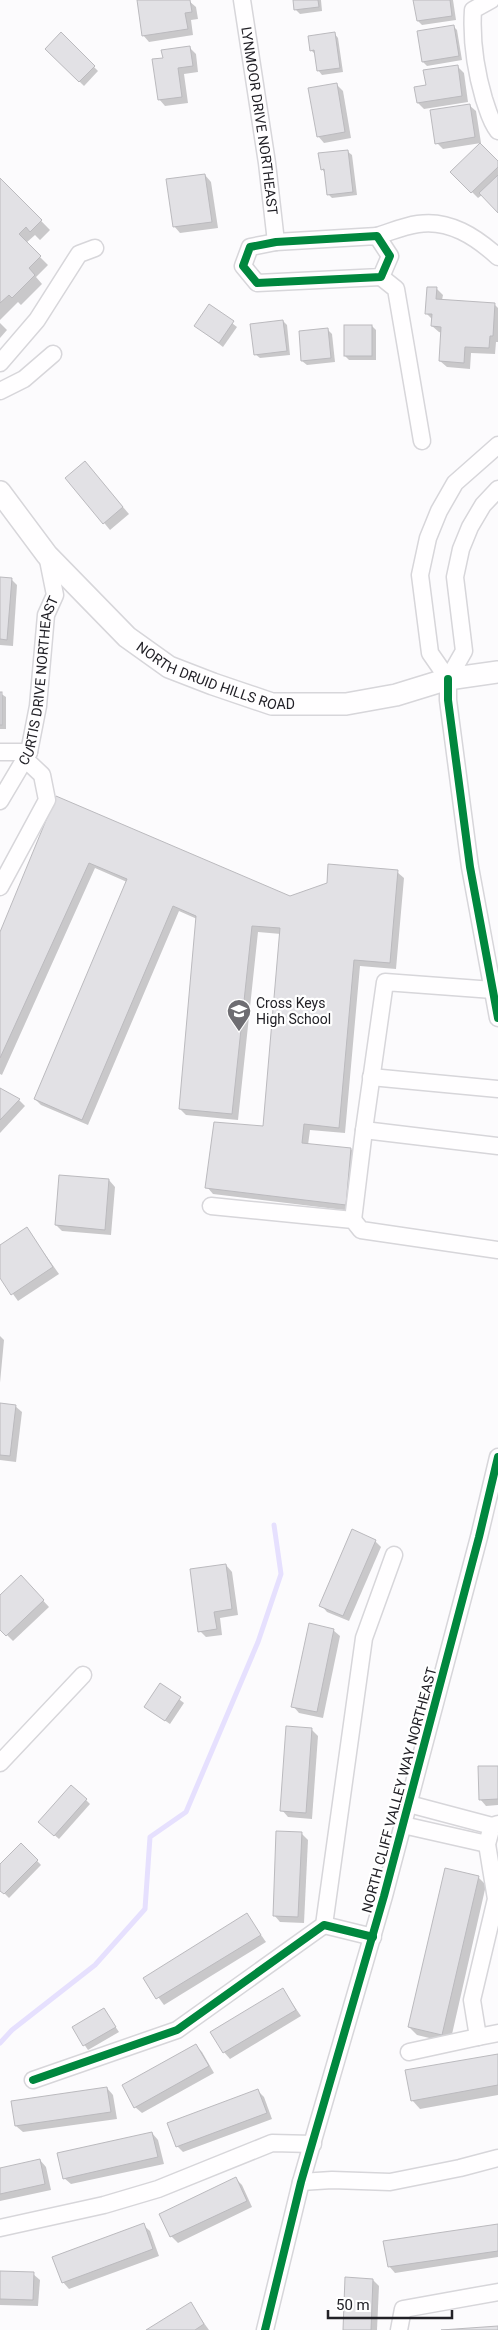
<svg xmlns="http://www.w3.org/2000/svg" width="498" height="2330" viewBox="0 0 498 2330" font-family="Roboto,sans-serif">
<rect width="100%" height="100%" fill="#fcfbfd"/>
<!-- shadow -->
<g fill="#0003">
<polygon points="138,0 189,1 196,7 198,19 191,20 193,35 149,42 143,35"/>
<polygon points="294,0 321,0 322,11 300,14 295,9"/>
<polygon points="414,0 453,0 456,20 422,25 418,21"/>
<polygon points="453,26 457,30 462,60 427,66 423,62"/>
<polygon points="334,33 338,38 343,72 322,75 318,70 316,55 311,50"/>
<polygon points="61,34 98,71 84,86 46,49"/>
<polygon points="190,48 196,54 198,72 184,74 188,103 165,106 159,99 164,59"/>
<polygon points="457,66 464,73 468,102 424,109 418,103 427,86"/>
<polygon points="336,84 343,91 351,138 324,143 318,136"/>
<polygon points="469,105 476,111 481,143 443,149 437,143"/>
<polygon points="347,151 352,155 357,195 332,198 328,194 325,173 322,169"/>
<polygon points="498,163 498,211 482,195 478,198 452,172"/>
<polygon points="205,175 211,182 218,228 180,233 174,226"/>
<polygon points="0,179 50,230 40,240 35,235 26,243 48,265 36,277 42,284 21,305 18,302 0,320"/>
<polygon points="436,288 443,295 442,300 494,304 498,308 498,342 496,342 495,354 471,353 470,369 447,367 440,361 442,333 439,332 432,326 433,320 426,313"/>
<polygon points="210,306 237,327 223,347 196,326"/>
<polygon points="283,321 287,325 290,355 260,358 255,354"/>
<polygon points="0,323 7,330 0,338"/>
<polygon points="372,326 376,330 376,360 349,360 345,356"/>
<polygon points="328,330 332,334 335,362 307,365 302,361"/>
<polygon points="85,463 129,514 110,530 67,478"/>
<polygon points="0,578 11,579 17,585 13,646 0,645"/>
<polygon points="0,693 6,697 6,729 0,729"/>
<polygon points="57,797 290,897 397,872 404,878 396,969 360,966 345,1133 310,1130 308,1145 351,1149 357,1156 352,1211 213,1194 207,1187 264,1128 281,934 258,932 238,1120 186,1115 180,1109 197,919 179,911 88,1125 41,1105 35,1099 127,882 95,868 2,1075 0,1074 0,935"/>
<polygon points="0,1089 19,1100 25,1106 0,1133"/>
<polygon points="109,1180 115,1187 111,1235 62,1231 56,1225"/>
<polygon points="27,1229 59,1274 18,1301 0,1276 0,1247"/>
<polygon points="0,1336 4,1340 0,1383"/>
<polygon points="0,1404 15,1406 22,1412 16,1462 0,1460"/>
<polygon points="375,1541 381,1547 349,1621 327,1612 321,1605"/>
<polygon points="226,1565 232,1572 238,1615 220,1618 222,1635 206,1637 200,1631"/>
<polygon points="27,1583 49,1607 13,1641 0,1628 0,1596"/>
<polygon points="333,1630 340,1636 323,1718 299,1713 293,1706"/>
<polygon points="160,1685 184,1703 170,1724 145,1707"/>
<polygon points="311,1729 318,1736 312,1819 288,1817 282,1810"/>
<polygon points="498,1767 498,1805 486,1806 480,1799"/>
<polygon points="86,1800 90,1804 59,1839 44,1826"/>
<polygon points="301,1833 308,1840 304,1923 280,1922 274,1915"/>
<polygon points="21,1844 41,1865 9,1898 0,1889 0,1865"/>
<polygon points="478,1877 486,1885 450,2043 417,2035 409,2027"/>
<polygon points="247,1915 266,1942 164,2005 144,1978"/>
<polygon points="283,1990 301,2016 230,2059 224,2052"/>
<polygon points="104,2010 119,2032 88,2050 73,2028"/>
<polygon points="196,2046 202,2052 214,2073 142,2113 135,2107"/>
<polygon points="498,2055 498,2095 420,2109 412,2100"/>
<polygon points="107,2088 113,2095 117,2119 23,2132 16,2126 13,2102"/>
<polygon points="258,2091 264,2097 272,2119 183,2152 177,2146"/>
<polygon points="152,2133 158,2140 164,2164 71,2184 64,2178"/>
<polygon points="40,2160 46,2167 51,2190 0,2201 0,2169"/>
<polygon points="236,2179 242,2185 252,2207 178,2243 171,2236"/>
<polygon points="143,2225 150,2231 159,2256 69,2289 63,2282"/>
<polygon points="498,2225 498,2257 395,2273 389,2266"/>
<polygon points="0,2272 33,2274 40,2280 38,2306 0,2305"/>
<polygon points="373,2280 379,2286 377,2330 344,2330"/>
<polygon points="190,2304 209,2330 148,2330"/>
</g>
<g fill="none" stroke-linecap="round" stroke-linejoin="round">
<!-- stream -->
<polyline stroke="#e6e0fe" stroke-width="5" points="0,2043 12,2030 95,1965 145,1909 150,1837 186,1812 258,1642 281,1574 274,1525"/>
</g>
<!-- building -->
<g fill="#e2e1e5" stroke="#bbbabe">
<polygon points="137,0 190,0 192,12 185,13 188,29 142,36"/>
<polygon points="293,0 318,0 319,7 294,10"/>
<polygon points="413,0 450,0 452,16 417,21"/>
<polygon points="454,25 459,56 422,62 417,31"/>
<polygon points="61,32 95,66 79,82 45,49"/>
<polygon points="335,32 340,68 317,71 314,50 310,51 308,36"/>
<polygon points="190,46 193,66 178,68 182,97 158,100 152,59 163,58 161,50"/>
<polygon points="458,65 462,96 417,103 414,87 426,85 423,70"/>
<polygon points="337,83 345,132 317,137 308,88"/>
<polygon points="470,104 475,137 435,144 430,110"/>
<polygon points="480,143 498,161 498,167 471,193 450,172"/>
<polygon points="348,150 353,192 327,195 324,169 321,170 318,153"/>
<polygon points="205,174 212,222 173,227 166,179"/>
<polygon points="498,175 498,213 479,193"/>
<polygon points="0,178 42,220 30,232 26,227 19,234 41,256 29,268 35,275 12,298 9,295 0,303"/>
<polygon points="427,287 437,287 436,299 495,303 493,336 490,336 489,348 465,347 464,363 439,361 441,327 431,326 432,314 425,314"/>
<polygon points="209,304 234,321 219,343 194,326"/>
<polygon points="283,320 287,351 254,355 250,324"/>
<rect x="344" y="325" width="28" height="31"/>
<polygon points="328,328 331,358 301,361 299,331"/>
<polygon points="85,461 123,507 103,524 65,478"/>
<polygon points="0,577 12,578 7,640 0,639"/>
<rect x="0" y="692" width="2" height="33"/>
<polygon points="56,796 290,896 327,883 328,864 398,870 390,963 354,960 339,1128 304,1124 302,1143 351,1148 346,1205 205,1188 214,1122 263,1126 280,928 252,926 232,1114 179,1109 196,916 173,906 82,1120 34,1099 127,879 89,863 0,1058 0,932"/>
<polygon points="0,1088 20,1099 0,1120"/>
<polygon points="59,1175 109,1179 105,1230 55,1225"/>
<polygon points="27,1227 53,1267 11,1295 0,1278 0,1245"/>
<polygon points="0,1403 16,1405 10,1456 0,1455"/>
<polygon points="352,1529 376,1540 343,1616 319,1606"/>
<polygon points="226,1564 232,1609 214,1612 217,1629 198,1632 190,1569"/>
<polygon points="21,1575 44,1600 6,1636 0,1630 0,1595"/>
<polygon points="309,1623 334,1629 317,1712 291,1707"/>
<polygon points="160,1683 181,1697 165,1721 144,1707"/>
<polygon points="286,1726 312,1728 306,1813 280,1811"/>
<polygon points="478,1766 498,1766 498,1799 479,1800"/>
<polygon points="71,1785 87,1799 54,1836 38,1822"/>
<polygon points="276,1831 302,1832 298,1917 273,1916"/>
<polygon points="21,1843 38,1860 4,1894 0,1891 0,1864"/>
<polygon points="445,1868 479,1876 442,2035 408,2027"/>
<polygon points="247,1913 261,1935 156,1999 143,1978"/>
<polygon points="283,1988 296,2010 223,2053 210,2032"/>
<polygon points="104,2008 116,2027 83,2046 72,2027"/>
<polygon points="196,2044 209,2066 134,2108 122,2085"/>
<polygon points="498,2054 498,2085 411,2101 405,2070"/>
<polygon points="107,2087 111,2112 15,2126 11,2101"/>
<polygon points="258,2089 267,2113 176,2147 167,2123"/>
<polygon points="152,2132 158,2157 63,2179 57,2153"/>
<polygon points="40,2159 45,2184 0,2194 0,2168"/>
<polygon points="236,2177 247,2201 170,2237 159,2214"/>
<polygon points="144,2223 153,2249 62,2283 52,2257"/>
<polygon points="498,2224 498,2251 388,2267 383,2241"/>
<polygon points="0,2271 34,2272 33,2300 0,2299"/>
<polygon points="345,2277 373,2279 371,2330 343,2330"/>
<polygon points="191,2302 204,2324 195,2330 146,2330"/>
<polygon points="498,2326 498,2330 441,2330"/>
</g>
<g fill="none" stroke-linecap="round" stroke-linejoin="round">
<!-- minor casing -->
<g stroke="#d7d6da" stroke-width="19">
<g id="minor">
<path id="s1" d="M242,0L267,163L276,242"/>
<path d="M491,0L473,10C471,41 475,68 484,99C488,110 490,121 498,131"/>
<polygon points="377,236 390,256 381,277 257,283 243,266 250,247 276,242"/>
<path d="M377,236C390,232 404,226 418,224C449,219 476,237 498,257"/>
<polyline points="381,277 396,289 422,441"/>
<polyline points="0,363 37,320 79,254 95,248"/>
<polyline points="0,391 24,379 53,354"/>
<polyline points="448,679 448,700 470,867 498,1018"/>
<polyline points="448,679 430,653 420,575 428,538 439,511 455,483 498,445"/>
<polyline points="448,679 464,651 455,577 461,549 470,527 483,505 498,489"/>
<polyline points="0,752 29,752"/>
<path id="s2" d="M0,801L29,752L38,706L46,615L55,595L47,555"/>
<polyline points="0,887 47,800 42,775 25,759"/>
<polyline points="493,990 385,982 364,1130 498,1146"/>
<polyline points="371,1077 498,1089"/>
<polyline points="211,1206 353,1220 361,1230 498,1250"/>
<polyline points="353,1220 364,1130"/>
<polyline points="0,1763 83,1675"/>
<polyline points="409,1804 492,1826"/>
<polyline points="498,1824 492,1826 487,1844 496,1899 472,2000 478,2037 498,2033"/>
<polyline points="403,1825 487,1844"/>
<polyline points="324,1925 373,1937"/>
<polyline points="409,2052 478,2037"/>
<polyline points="33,2080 177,2030 324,1925 364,1638 394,1555"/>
<polyline points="301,2182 332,2180 390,2182 460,2168 498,2158"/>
<polyline points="0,2228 104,2205 158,2189 272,2143 313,2144"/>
<polyline points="265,2330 301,2182 384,1896 479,1537 498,1457"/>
<polyline points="399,2330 403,2309 498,2292"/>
</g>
</g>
<!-- major casing -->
<g stroke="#d7d6da" stroke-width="24">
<g id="major">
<path id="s3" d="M0,492L47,555L127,637L169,667L213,684L272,704H346L396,695L448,679L498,672"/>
</g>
</g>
<!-- minor -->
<use href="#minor" stroke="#fffeff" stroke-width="16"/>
<!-- major -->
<use href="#major" stroke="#fffeff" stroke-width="21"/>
<!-- cycleway casing -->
<g stroke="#fff" stroke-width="11">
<g id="cycleway">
<polygon points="377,236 390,256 381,277 257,283 243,266 250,247 276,242"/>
<polyline points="448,679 448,700 470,867 498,1018"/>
<polyline points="33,2080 177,2030 324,1925 373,1937"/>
<polyline points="265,2330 301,2182 384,1896 479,1537 498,1457"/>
</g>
</g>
<!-- cycleway -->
<use href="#cycleway" stroke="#00873e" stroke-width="8"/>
</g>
<!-- icons -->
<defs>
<g id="school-pin" transform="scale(1.25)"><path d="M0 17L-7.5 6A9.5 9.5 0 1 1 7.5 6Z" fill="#6e6d72" stroke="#fff"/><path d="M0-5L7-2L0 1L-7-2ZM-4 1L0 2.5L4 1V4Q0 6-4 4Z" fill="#fff"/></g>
</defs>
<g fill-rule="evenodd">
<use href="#school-pin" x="239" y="1011"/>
</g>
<g text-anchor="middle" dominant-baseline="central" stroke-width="4.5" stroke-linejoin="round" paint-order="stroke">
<!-- street labels -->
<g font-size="14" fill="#222127" stroke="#fff">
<text stroke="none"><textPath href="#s1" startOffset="122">LYNMOOR DRIVE NORTHEAST</textPath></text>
<text stroke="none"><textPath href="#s3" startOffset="292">NORTH DRUID HILLS ROAD</textPath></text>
<text stroke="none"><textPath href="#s2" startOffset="129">CURTIS DRIVE NORTHEAST</textPath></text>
<text transform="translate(399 1790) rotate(-75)">NORTH CLIFF VALLEY WAY NORTHEAST</text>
</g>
<!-- poi labels -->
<g font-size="14" fill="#222127" stroke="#fff" text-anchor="start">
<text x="256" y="1003">Cross Keys<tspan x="256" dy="16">High School</tspan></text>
</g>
</g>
<!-- scale -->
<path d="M328 2310v8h124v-8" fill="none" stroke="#222127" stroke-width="2.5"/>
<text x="336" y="2310" font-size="15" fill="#222127" stroke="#ffffff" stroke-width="4" paint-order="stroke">50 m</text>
</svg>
